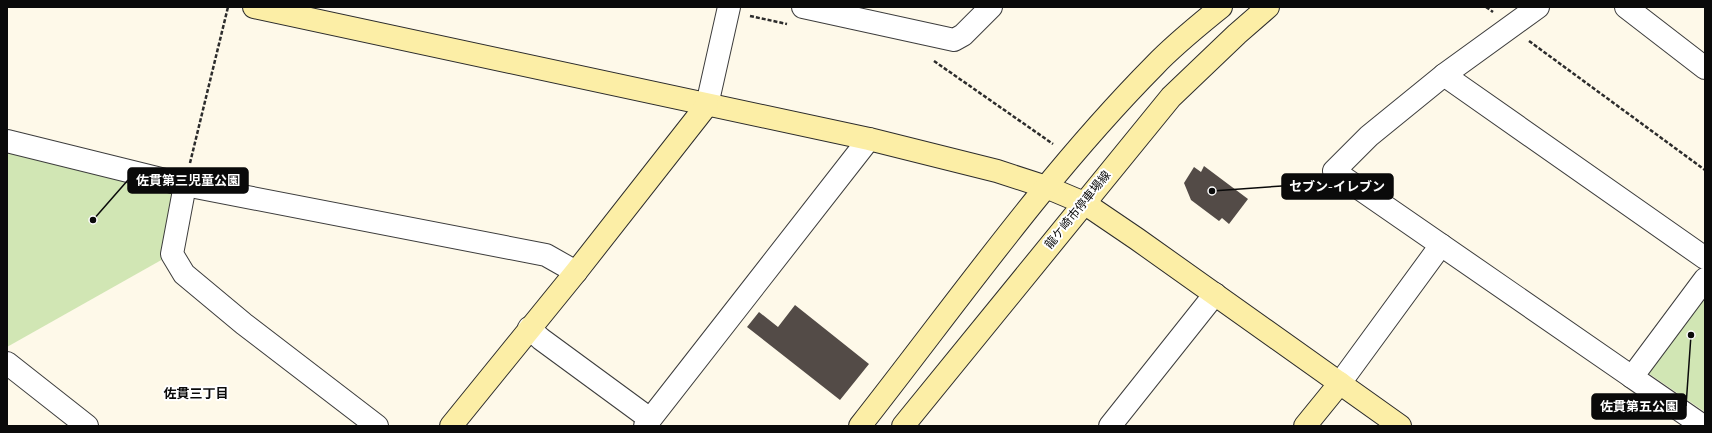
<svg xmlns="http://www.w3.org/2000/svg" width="1712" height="433" viewBox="0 0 1712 433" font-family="Spectral,'Noto Sans JP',serif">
<rect width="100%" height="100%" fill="#fef9e9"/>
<!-- green -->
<g fill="#d1e6b4">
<polygon points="7,141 185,185 172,254 7,347"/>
<polygon points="1705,298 1705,412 1648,373"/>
</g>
<!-- building -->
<g fill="#534b47">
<polygon points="1204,166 1248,199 1229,224 1222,218 1219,221 1191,200 1184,183 1194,167 1201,172"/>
<polygon points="795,305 869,364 840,400 747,327 759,312 778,327"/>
</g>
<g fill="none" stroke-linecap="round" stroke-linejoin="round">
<!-- street casing -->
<g stroke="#3d3d3d" stroke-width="24">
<g id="street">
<polyline points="803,7 954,40 963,35 991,7"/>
<polyline points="1538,7 1444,75 1369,136 1334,171 1632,377"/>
<polyline points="1626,7 1705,68"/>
<polyline points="1444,75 1705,258"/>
<polyline points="707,105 729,7"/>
<polyline points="7,141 185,185 546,255 576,272"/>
<polyline points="185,185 172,254 184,274 244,324 377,426"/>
<polyline points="529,328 541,339 650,419"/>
<polyline points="7,363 87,426"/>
<polyline points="1340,383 1441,245"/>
<polyline points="645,426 869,139"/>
<polyline points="1110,426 1215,294"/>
<polyline points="1703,426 1632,377 1705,279"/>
</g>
</g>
<!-- secondary casing -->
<g stroke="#2c2c2c" stroke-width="24">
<g id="secondary">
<polyline points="254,7 869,139 997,171 1046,187 1084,203 1137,239 1400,426"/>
<polyline points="451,426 576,272 707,105"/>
<path d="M860,426C956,304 1046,175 1155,65C1175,44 1199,25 1221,7"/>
<polyline points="903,426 1171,97 1237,34 1268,7"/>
<polyline points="1305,426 1340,383"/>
</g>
</g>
<!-- path -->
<g stroke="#2c2c2c" stroke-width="2.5" stroke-dasharray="4 2" stroke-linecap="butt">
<polyline points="1486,7 1493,12"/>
<polyline points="750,16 787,24"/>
<polyline points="1529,41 1705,170"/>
<polyline points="934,61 1053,144"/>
<polyline points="190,163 228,7"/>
</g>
<!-- street -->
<use href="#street" stroke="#fff" stroke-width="22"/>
<!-- secondary -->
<use href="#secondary" stroke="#fceea6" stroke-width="22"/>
</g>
<g text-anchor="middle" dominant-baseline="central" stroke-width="4" stroke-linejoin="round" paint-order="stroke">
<!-- street labels -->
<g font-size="12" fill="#0a0a0a" stroke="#fff">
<text transform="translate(1078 210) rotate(-51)">龍ケ崎市停車場線</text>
</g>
<!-- neighbourhood labels -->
<g font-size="13" font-weight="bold" fill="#0a0a0a" stroke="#fff">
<text x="196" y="394">佐貫三丁目</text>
</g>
</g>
<!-- callouts -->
<path fill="none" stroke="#0a0a0a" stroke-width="1.5" d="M93 220L128 180M1212 191L1282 186M1691 335L1686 406"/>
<g fill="#0a0a0a" stroke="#fff" stroke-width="1.5">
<circle cx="93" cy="220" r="4"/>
<circle cx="1212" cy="191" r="4"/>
<circle cx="1691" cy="335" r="4"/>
</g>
<g fill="#0a0a0a" stroke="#0a0a0a" stroke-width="1.5">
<rect x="128" y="168" width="120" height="25" rx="4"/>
<rect x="1282" y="174" width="111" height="25" rx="4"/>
<rect x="1592" y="394" width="94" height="25" rx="4"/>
</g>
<g font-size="13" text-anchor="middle" font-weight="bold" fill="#fff">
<text x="188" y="185">佐貫第三児童公園</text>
<text x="1337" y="191">セブン-イレブン</text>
<text x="1639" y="411">佐貫第五公園</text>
</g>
<!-- border -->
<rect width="1712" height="433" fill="none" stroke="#0a0a0a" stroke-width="16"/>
</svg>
